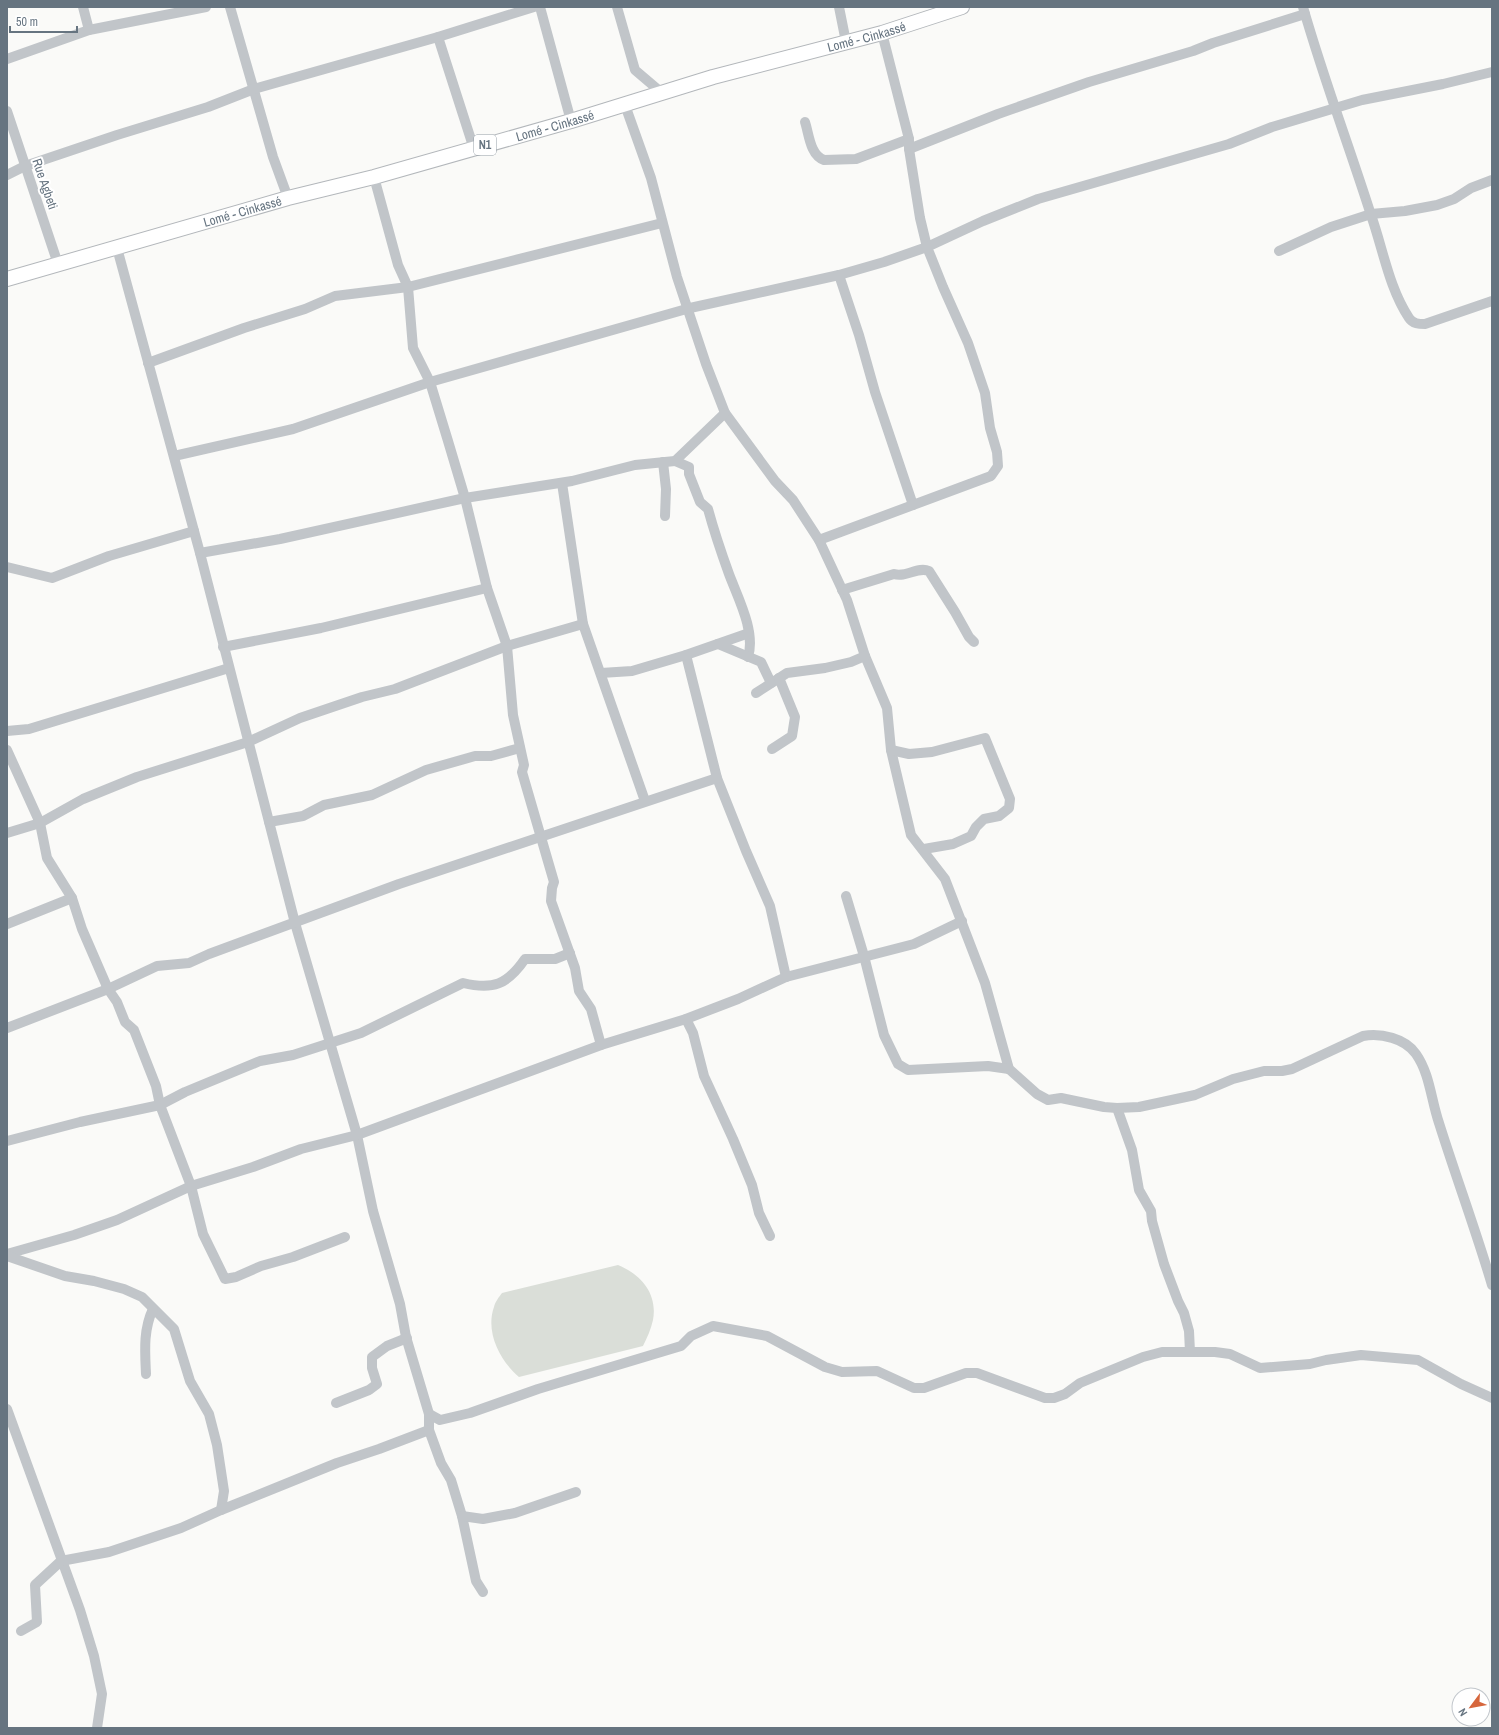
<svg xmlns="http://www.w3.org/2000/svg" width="1499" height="1735" viewBox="0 0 1499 1735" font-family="'Archivo Narrow',sans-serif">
<rect width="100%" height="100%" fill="#fafaf8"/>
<!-- grass -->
<path fill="#daded8" d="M618,1265C640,1274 658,1293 653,1320C651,1329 647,1338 643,1346L519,1377C500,1361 485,1332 494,1307C495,1302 499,1297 502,1293Z"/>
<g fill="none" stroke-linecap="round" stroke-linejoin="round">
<!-- highway casing -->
<g stroke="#b3b7bb" stroke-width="16">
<g id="highway">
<path id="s1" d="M7,279L288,198L374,177L571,121L713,77L882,33L962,7"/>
</g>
</g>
<!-- minor -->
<g stroke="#c1c5c9" stroke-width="10">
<polyline points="83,7 89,30"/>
<polyline points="230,7 273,157 288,198"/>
<polyline points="540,7 571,121"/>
<polyline points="617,7 635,70 662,93"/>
<polyline points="839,7 846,42"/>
<path d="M1303,7C1323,77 1349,146 1371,215C1383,249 1389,288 1409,318C1413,324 1419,324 1425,324L1492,301"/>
<polyline points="438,37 474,149"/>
<polyline points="7,59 89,30 206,7"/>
<polyline points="625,105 651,178 677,277 706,364 725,413 775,481 793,500 819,540 847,600 865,656 887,708 891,750 911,835 945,879 985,983 1009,1069 1037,1094 1048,1100 1061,1098 1104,1107 1117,1108 1132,1150 1139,1190 1151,1211 1152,1221 1164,1264 1178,1301 1184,1313 1189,1331 1190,1352"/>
<polyline points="7,111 58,264"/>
<path d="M805,122C809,134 810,155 824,160L856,159L909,139"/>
<polyline points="909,149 998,114 1089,82 1193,51 1213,43 1305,14"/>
<polyline points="7,175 25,166 117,135 208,107 254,89 438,37 534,7"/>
<polyline points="374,177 398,265 408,287 413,348 430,382 448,441 465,498 487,588 507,646 513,715 524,765 522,772 554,882 552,888 551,901 575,968 579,991 591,1009 601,1045"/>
<polyline points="117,248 200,553 295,923 357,1135 373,1211 400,1304 406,1337 429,1414 429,1430 441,1463 451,1480 462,1516 476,1581 483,1592"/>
<polyline points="1279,251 1331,227 1371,214 1405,211 1437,205 1454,199 1471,188 1492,180"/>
<polyline points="839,275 859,335 875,392 913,505"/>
<polyline points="148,363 244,328 305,309 335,296 408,287 662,223"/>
<polyline points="174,456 293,429 430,382 690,308 839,275 884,262 927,247 920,218 909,149 909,139 882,33"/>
<path d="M675,461L689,467V474L700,502L708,509C714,531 721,552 729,574C738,598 756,632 748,657"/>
<polyline points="663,462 666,489 665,516"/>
<polyline points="562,483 583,624 645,801"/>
<polyline points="819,540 991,476 998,466 997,452 990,428 985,393 968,343 943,287 927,247 983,221 1038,199 1229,144 1272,127 1362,100 1443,84 1492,72"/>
<polyline points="200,553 280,539 465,498 572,481 635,465 675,461 725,413"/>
<polyline points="7,567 52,578 109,556 194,531"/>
<path d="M842,590L894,574C906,578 918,566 929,571L955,612L969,637L974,642"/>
<polyline points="718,644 761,662 771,683"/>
<polyline points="223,647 321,628 487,588"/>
<polyline points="686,655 717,778 746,851 770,906 786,977"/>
<polyline points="601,673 632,671 686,655 749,633"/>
<polyline points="756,693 787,673 825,668 851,662 865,656"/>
<polyline points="7,731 29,729 229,668"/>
<polyline points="772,749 792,736 795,717 779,678"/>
<polyline points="7,750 40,823 47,858 72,898 82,929 108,989 117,1002 125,1022 134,1030 156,1086 160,1105 191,1186 203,1234 225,1279 236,1277 261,1266 293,1257 345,1237"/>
<polyline points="891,750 909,754 932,752 985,738 1010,799 1009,808 999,816 984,819 976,827 971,836 953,844 924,849"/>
<polyline points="269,822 303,816 324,805 372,795 426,770 475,756 491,756 520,748"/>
<polyline points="7,833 40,823 83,799 137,777 248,742 300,718 362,697 395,689 507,646 583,624"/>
<polyline points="846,896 864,956 884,1035 898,1064 908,1070 988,1066 1009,1069"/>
<polyline points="7,924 72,898"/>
<polyline points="686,1019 693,1033 704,1076 733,1139 752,1185 759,1213 770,1236"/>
<polyline points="7,1028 108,989 157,966 189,963 209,954 399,884 717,778"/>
<path d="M1117,1108L1139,1107L1195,1095L1233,1079L1264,1071H1282L1292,1069L1363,1036C1381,1033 1405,1038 1416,1054C1430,1074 1431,1100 1439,1123C1456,1177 1476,1231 1492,1285"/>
<path d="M7,1141L80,1122L160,1105L185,1092L260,1061L293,1055L361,1033L463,983C493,990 507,985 525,959H555L570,953"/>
<polyline points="7,1254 74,1235 117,1220 191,1186 253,1167 301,1149 357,1135 601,1045 686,1019 738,999 786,977 914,944 962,921"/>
<polyline points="7,1256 65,1276 94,1281 124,1289 142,1297 174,1329 190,1381 209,1414 217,1445 224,1491 221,1510"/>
<path d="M146,1374C145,1352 143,1330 153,1309"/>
<polyline points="336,1403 369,1390 377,1384 372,1368 372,1357 387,1346 407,1338"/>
<polyline points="7,1409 80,1610 94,1656 102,1694 97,1728"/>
<polyline points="429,1414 440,1420 470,1413 538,1389 681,1346 691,1336 713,1326 767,1336 825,1367 842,1372 877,1371 914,1388 924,1388 966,1373 977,1373 1045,1398 1054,1398 1065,1394 1080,1383 1143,1357 1162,1352 1215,1352 1230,1354 1260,1368 1310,1364 1326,1360 1361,1355 1418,1360 1461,1384 1492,1398"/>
<polyline points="462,1516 483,1519 515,1513 576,1492"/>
<polyline points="21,1631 37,1622 35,1585 61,1561 109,1552 181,1528 221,1510 337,1463 379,1449 429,1430"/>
</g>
<!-- highway -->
<use href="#highway" stroke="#fff" stroke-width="14"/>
</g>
<g text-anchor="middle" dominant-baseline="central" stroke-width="4" stroke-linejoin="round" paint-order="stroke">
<!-- shield labels -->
<rect fill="#fff" stroke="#949ea6" stroke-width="1" x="474" y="135" width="22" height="20" rx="3"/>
<g font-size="12" font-weight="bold" fill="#667480">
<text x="485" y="145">N1</text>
</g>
<!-- street labels -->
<g font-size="13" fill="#667480" stroke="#fff">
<text stroke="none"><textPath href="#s1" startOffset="893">Lomé - Cinkassé</textPath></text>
<text stroke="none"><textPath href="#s1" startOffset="569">Lomé - Cinkassé</textPath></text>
<text transform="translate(45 184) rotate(71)">Rue Agbeti</text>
<text stroke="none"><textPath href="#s1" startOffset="245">Lomé - Cinkassé</textPath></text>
</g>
</g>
<!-- border -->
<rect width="1499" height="1735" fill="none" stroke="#667480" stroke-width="16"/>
<!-- north arrow -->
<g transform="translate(1471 1707) rotate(238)"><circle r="19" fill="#ffffff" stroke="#c2c7cc"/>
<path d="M0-3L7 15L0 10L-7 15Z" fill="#d6663c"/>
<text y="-6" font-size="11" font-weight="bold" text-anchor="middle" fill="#667480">N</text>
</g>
<!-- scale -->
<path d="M10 26v6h67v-6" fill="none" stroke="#667480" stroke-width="2"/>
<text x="16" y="26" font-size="12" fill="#667480" stroke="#ffffff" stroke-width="3" paint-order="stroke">50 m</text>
</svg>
